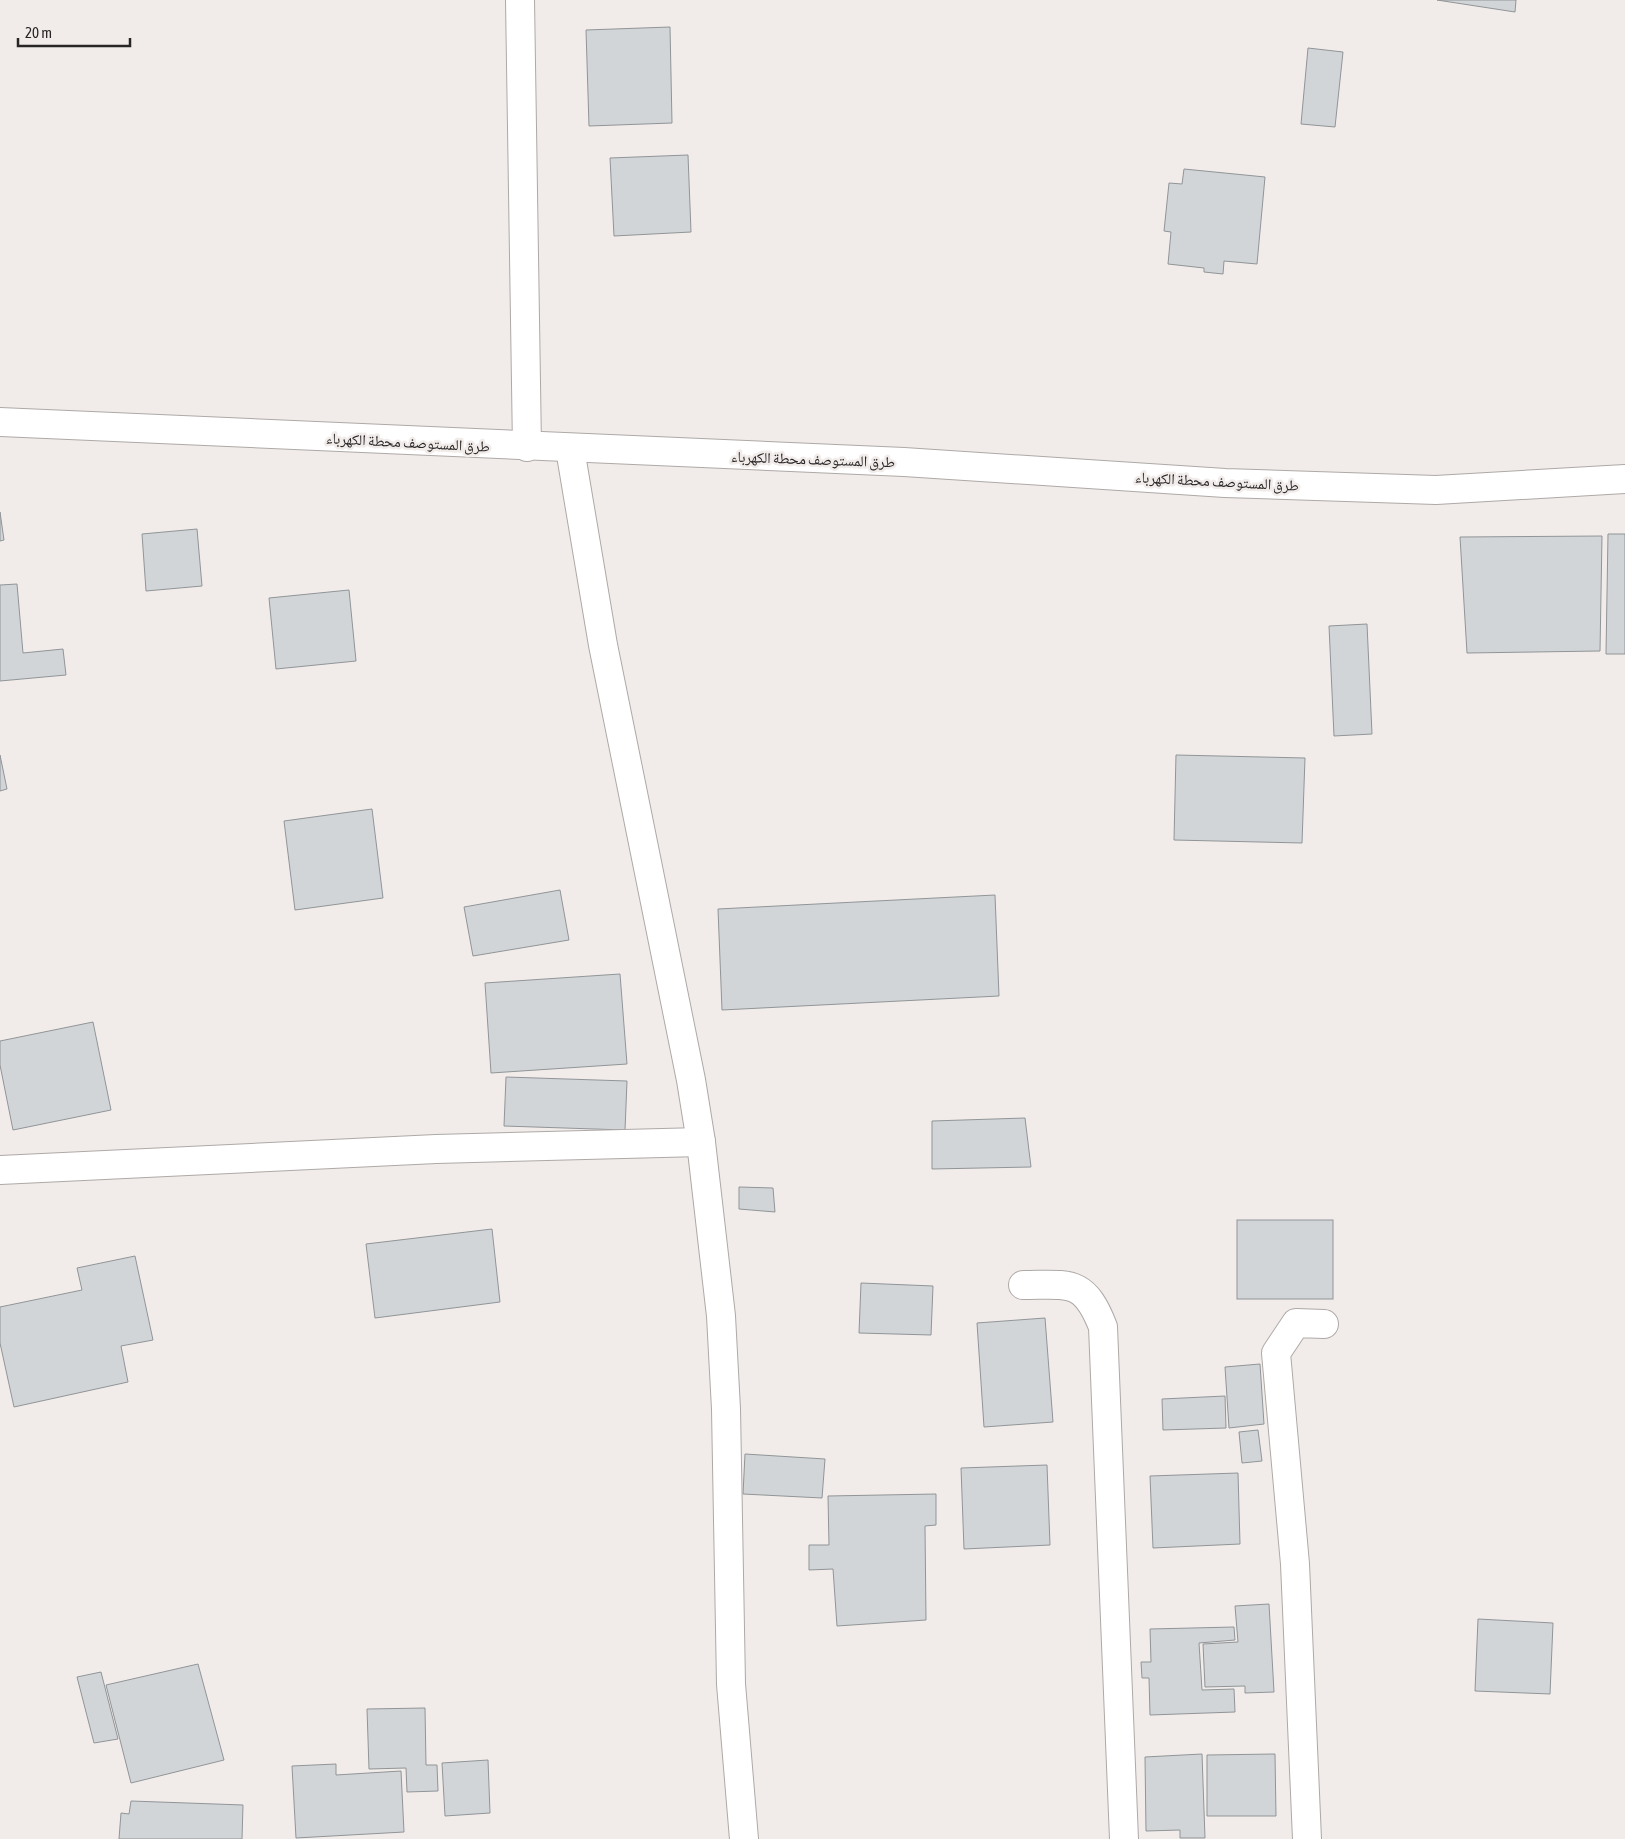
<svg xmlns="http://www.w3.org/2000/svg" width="1625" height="1839" viewBox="0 0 1625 1839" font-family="'Asap Condensed','Noto Naskh Arabic',sans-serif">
<rect width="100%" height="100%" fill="#f1ecea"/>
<!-- building -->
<g fill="#d1d5d8" stroke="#919597">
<polygon points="1437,0 1516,0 1515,12"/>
<polygon points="670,27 672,123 589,126 586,30"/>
<polygon points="1308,48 1343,52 1335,127 1301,124"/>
<polygon points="688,155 691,232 614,236 610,158"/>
<polygon points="1184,169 1265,177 1257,264 1224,261 1223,274 1204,272 1204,268 1168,264 1171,232 1164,231 1169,183 1182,184"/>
<polygon points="0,512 4,540 0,541"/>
<polygon points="197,529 202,586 146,591 142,534"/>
<polygon points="1608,534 1625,534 1625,654 1606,654"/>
<polygon points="1602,536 1600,651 1467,653 1460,537"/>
<polygon points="17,584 23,653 63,649 66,675 0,681 0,585"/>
<polygon points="349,590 356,661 276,669 269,598"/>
<polygon points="1367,624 1372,734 1334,736 1329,626"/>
<polygon points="0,755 7,789 0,791"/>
<polygon points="1176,755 1305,758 1302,843 1174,840"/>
<polygon points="372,809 383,898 295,910 284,821"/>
<polygon points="560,890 569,940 473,956 464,907"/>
<polygon points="995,895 999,996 722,1010 718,909"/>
<polygon points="620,974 627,1064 491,1073 485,983"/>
<polygon points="93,1022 111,1110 13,1130 0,1065 0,1041"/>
<polygon points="506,1077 627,1081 625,1130 504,1126"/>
<polygon points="1025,1118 1031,1167 932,1169 932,1121"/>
<polygon points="739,1187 773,1188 775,1212 739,1209"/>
<rect x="1237" y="1220" width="96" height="79"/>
<polygon points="492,1229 500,1302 375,1318 366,1244"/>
<polygon points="135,1256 153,1340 121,1346 128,1382 14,1407 0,1343 0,1307 82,1290 77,1268"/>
<polygon points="861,1283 933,1286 931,1335 859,1333"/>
<polygon points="1045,1318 1053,1422 984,1427 977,1323"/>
<polygon points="1260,1364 1264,1424 1229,1428 1225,1367"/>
<polygon points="1225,1396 1226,1428 1163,1430 1162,1399"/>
<polygon points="1258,1430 1262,1461 1242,1463 1239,1432"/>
<polygon points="745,1454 825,1459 822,1498 743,1494"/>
<polygon points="1047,1465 1050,1545 964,1549 961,1468"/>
<polygon points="1238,1473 1240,1544 1153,1548 1150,1476"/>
<polygon points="936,1494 936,1525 925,1526 926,1620 837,1626 833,1569 809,1570 809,1545 829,1545 828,1496"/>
<polygon points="1269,1604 1274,1692 1245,1693 1245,1686 1205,1687 1203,1644 1238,1642 1235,1606"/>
<polygon points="1478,1619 1553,1623 1550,1694 1475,1691"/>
<polygon points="1234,1627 1235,1640 1199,1643 1202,1690 1234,1689 1235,1712 1150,1715 1149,1678 1142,1678 1141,1662 1151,1662 1150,1629"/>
<polygon points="198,1664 224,1760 131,1783 106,1685"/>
<polygon points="101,1672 118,1739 94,1743 77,1677"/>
<polygon points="425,1708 426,1765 437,1765 438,1791 407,1792 406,1768 369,1769 367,1709"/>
<polygon points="1202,1754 1205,1838 1180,1838 1180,1830 1146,1831 1145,1757"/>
<polygon points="1275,1754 1276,1816 1207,1816 1207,1755"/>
<polygon points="488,1760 490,1813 445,1816 442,1763"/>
<polygon points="336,1764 336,1775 401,1771 404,1832 296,1838 292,1766"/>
<polygon points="131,1801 243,1805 242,1839 119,1839 121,1813 129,1814"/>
</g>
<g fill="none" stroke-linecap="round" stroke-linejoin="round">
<!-- minor casing -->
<g stroke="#aea9a7" stroke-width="30">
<g id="minor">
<polyline points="520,0 527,447"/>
<polyline points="0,422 904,462 1225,483 1436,490 1625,479"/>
<polyline points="570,449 603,645 691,1080 701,1142 721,1316 726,1409 731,1684 744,1839"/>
<polyline points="0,1170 436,1149 701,1142"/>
<path d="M1023,1285C1069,1285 1084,1278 1103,1327L1124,1839"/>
<polyline points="1307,1839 1295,1564 1276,1353 1296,1323 1324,1324"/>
</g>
</g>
<!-- minor -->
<use href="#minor" stroke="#fff" stroke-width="28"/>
</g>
<g text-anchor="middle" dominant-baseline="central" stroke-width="5" stroke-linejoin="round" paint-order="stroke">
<!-- street labels -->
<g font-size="15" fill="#272525" stroke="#f1ecea">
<text transform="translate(408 442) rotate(3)">طرق المستوصف محطة الكهرباء</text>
<text transform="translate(813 459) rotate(2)">طرق المستوصف محطة الكهرباء</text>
<text transform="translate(1217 481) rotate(3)">طرق المستوصف محطة الكهرباء</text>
</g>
</g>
<!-- scale -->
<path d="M18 38v8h112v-8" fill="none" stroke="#272525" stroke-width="2.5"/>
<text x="25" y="38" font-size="15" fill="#272525" stroke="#f1ecea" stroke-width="4" paint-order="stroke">20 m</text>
</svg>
